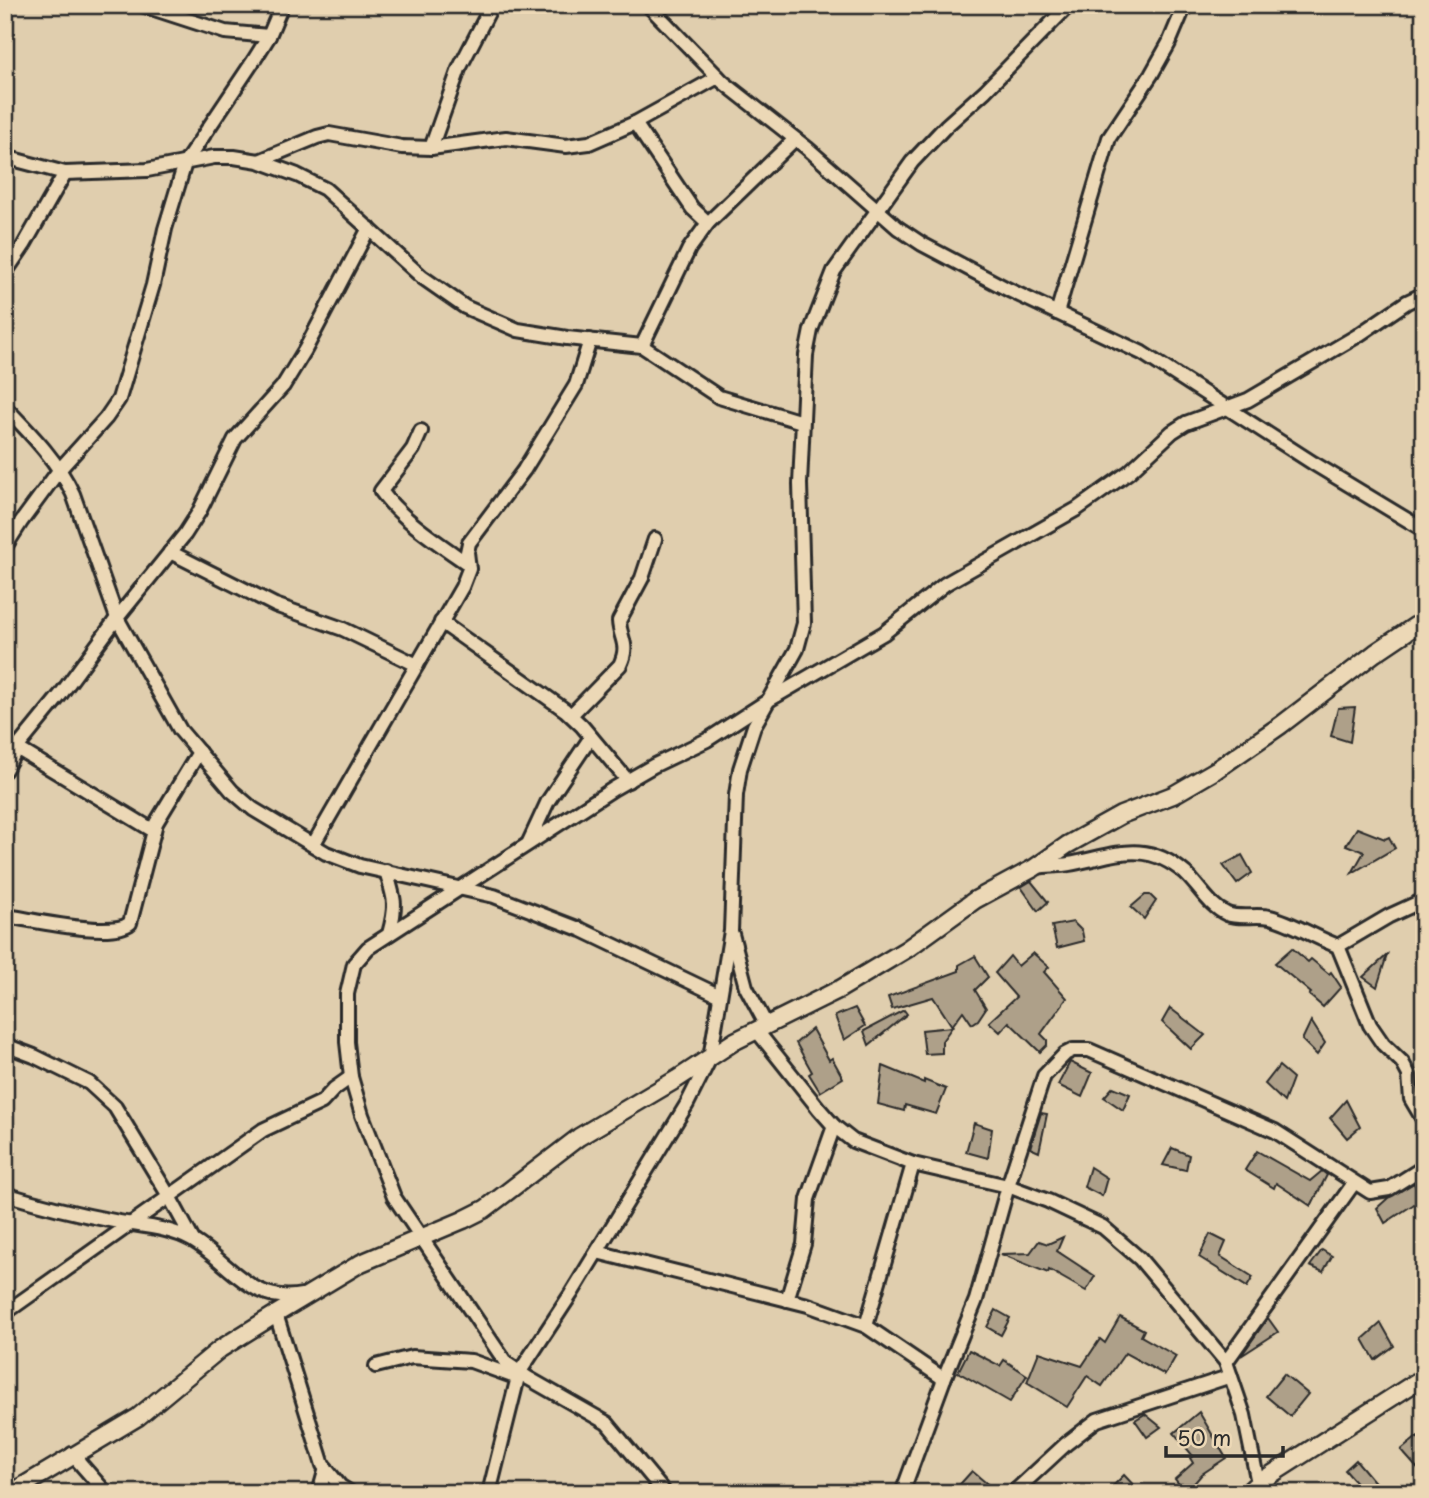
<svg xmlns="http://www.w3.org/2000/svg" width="1429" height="1498" viewBox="0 0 1429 1498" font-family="'Playpen Sans',sans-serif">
<rect width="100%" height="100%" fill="#e0ceae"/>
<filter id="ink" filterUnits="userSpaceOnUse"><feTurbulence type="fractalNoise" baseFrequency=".0143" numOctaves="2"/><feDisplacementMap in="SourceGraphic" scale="14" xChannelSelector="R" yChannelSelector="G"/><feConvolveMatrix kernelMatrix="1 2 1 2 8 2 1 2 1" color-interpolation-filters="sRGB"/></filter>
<g filter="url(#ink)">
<!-- building -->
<g fill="#aea089" stroke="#2b2b2b" stroke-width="2">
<polygon points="1355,707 1350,742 1331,736 1338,708"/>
<polygon points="1357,828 1385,839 1389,837 1395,848 1352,873 1364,852 1346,845"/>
<polygon points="1242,855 1252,873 1237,884 1223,865"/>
<polygon points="1031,881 1048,902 1038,911 1021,887"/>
<polygon points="1145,895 1150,895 1156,901 1144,919 1131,907"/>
<polygon points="1073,922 1082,931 1084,941 1057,948 1052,926"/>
<polygon points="1292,948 1308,962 1311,959 1329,974 1331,972 1341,987 1323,1007 1309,995 1311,993 1275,963"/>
<polygon points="1033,953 1049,967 1044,972 1067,998 1041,1034 1047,1040 1047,1045 1040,1052 1009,1022 1000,1032 989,1022 1016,997 995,973 1010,956 1018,966"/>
<polygon points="1387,955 1377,987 1363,977"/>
<polygon points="975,956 988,977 975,990 986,1008 978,1020 972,1024 963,1011 952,1026 933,997 892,1009 888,997 959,971 959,965"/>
<polygon points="855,1008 865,1026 844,1040 835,1016"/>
<polygon points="1170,1008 1205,1035 1191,1049 1162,1022"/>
<polygon points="904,1010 907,1014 869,1045 864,1031"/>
<polygon points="1311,1021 1325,1043 1317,1055 1302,1040"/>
<polygon points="952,1027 942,1041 942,1053 925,1054 922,1030"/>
<polygon points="812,1029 829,1060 832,1058 843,1078 820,1092 809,1074 812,1072 796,1043"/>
<polygon points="1070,1062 1092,1073 1082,1097 1058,1085"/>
<polygon points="883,1066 924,1083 924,1080 946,1089 936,1114 905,1105 904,1111 878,1104"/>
<polygon points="1279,1066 1293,1078 1284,1102 1265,1084"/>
<polygon points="1113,1087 1130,1094 1123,1110 1104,1097"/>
<polygon points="1346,1100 1360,1127 1347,1138 1330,1118"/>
<polygon points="1041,1113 1047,1114 1039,1152 1030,1148"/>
<polygon points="974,1123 992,1129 988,1158 966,1152"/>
<polygon points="1172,1148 1189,1155 1186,1170 1163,1165"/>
<polygon points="1257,1151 1310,1181 1322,1171 1327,1175 1311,1206 1276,1183 1274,1188 1245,1170"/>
<polygon points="1090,1167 1107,1178 1102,1196 1084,1187"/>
<polygon points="1414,1183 1422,1199 1385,1223 1377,1208 1388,1198"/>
<polygon points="1210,1234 1226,1242 1220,1256 1253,1277 1247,1287 1199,1257"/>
<polygon points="1063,1237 1057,1251 1095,1276 1086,1291 1049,1270 1048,1273 1001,1254 1030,1253 1039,1241 1048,1244"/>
<polygon points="1322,1250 1332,1256 1323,1272 1310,1266"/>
<polygon points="996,1310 1010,1318 1001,1335 987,1327"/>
<polygon points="1120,1317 1144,1330 1141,1336 1176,1356 1165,1375 1125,1353 1102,1386 1087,1376 1067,1407 1027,1382 1039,1352 1082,1366 1100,1339 1105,1343"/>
<polygon points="1268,1318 1278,1332 1241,1356 1265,1322"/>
<polygon points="1381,1323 1394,1346 1375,1360 1363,1339"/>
<polygon points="969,1350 1000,1366 1004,1360 1027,1375 1010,1402 958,1372"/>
<polygon points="1284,1374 1308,1394 1290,1416 1266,1396"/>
<polygon points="1199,1412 1226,1458 1202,1474 1186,1493 1175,1479 1193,1463 1190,1458 1193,1456 1174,1433"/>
<polygon points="1145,1414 1161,1427 1147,1437 1135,1420"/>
<polygon points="1417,1437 1424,1444 1424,1476 1401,1450"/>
<polygon points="1356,1460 1384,1493 1365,1493 1345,1470"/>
<polygon points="972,1471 998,1493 952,1493"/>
<polygon points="1124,1475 1141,1493 1106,1493"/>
</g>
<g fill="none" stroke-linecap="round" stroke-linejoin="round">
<!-- minor casing -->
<g stroke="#2b2b2b" stroke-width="18">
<g id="minor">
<polyline points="142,5 225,32 269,36"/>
<polyline points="648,5 723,82 807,148 898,228 922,244 1009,290 1142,353 1313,463 1424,530"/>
<polyline points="635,123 692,208 708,223"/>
<polyline points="431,148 459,69 492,5"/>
<polyline points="5,157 65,173 147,170 214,157 234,157 259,161 297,175 325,189 422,277 465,307 518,330 567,338 642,346 719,397 802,422"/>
<polyline points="259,161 317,137 329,134 402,147 431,148 506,138 566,146 589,143 635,123 718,77"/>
<polyline points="5,273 24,245 65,173"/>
<polyline points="1057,313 1109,138 1151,75 1169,43 1185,5"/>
<polyline points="642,346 689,249 708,223 794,140"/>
<path d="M5,407C31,434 57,460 73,494L117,618L180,730L232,791L253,809L326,853L360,866L494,896L582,930L720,996"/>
<path d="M421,431L413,449L381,491C402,520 438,543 468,564"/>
<polyline points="5,547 21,522 60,469 106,418 119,399 153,285 165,229 185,163 254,60 269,36 282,5"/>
<polyline points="170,552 275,605 343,629 417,665"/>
<polyline points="441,622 565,710 582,726 628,781"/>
<path d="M571,715L620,665C630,644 620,640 619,621L642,578L655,539"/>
<polyline points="5,741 154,831"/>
<polyline points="5,770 17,748 61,694 117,618 185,534 199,512 235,439 283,386 305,350 369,228"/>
<polyline points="529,842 548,801 591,737"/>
<polyline points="313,845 462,587 469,569 467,552 469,543 524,470 576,385 590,340"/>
<path d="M1037,867C1048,865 1059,866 1069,864C1114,856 1144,838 1185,873C1199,886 1209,906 1227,914C1240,919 1256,914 1270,917C1293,923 1316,938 1338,946L1370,1025L1383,1044L1402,1062L1409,1075L1411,1099L1424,1121"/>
<path d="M386,871C395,900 397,905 389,934"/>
<path d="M13,917C38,921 113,938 130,923L156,823L199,752"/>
<polyline points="732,934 746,987 767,1026"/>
<polyline points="1338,946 1389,916 1424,900"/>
<polyline points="757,1031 819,1109 834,1126 853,1141 913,1164 1008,1186 1048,1201 1103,1227 1140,1259 1226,1362 1244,1415 1258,1483"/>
<polyline points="5,1045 34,1056 89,1083 115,1107 169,1196 193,1240"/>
<path d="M5,1194C41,1205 77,1214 114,1221C140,1226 169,1227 192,1240C230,1262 251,1305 302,1295"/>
<polyline points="597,1252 808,1305 866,1326 944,1379"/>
<polyline points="787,1300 804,1244 808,1199 834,1126"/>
<polyline points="5,1313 263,1130 322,1102 334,1089 351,1077"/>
<polyline points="276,1314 323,1465 340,1486 351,1493"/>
<polyline points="866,1326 913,1164"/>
<polyline points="1226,1362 1354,1183"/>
<polyline points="376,1366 412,1357 471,1361 518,1378"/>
<polyline points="72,1454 106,1493"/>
<polyline points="319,1493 326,1468"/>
<polyline points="489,1493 519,1373 571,1294 687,1104 710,1058 731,931 736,795 740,769 754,726 797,649 804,623 800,484 806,355 811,330 823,299 834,271 912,162 946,126 985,91 1069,5"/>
<polyline points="665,1493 607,1423 528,1378 506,1363 394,1197 362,1115 351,1077 347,1042 347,994 354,964 368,948 613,789 653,766 707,740 769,700 884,633 945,584 1077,509 1129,472 1172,432 1186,423 1248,400 1357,336 1407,302 1424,294"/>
<polyline points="902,1493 944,1379 976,1300 1008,1186 1044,1076 1065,1054 1073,1050 1089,1050 1275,1131 1370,1192 1389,1189 1424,1167"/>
<polyline points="1013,1493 1066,1444 1097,1420 1231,1376"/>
</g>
</g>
<!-- tertiary casing -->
<g stroke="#2b2b2b" stroke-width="21">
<g id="tertiary">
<polyline points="11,1493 138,1417 220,1349 276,1314 361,1263 463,1220 485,1209 579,1137 677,1079 735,1041 840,989 907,949 975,900 1034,868 1067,845 1121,815 1173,795 1216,770 1281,725 1375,653 1424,620"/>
<polyline points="1247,1493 1258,1483 1424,1377"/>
</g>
</g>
<!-- minor -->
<use href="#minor" stroke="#ecd8b6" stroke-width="12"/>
<!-- tertiary -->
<use href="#tertiary" stroke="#ecd8b6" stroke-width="16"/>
</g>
</g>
<!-- margin -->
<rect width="1429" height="1498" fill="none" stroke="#ecd8b6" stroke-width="28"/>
<rect x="14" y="14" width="1401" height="1470" fill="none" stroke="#2b2b2b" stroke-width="2.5" filter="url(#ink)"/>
<!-- scale -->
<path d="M1166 1446v10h117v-10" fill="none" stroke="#2b2b2b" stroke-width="3.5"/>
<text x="1177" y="1446" font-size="21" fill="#2b2b2b" stroke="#ecd8b6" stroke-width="5" paint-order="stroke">50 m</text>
</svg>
